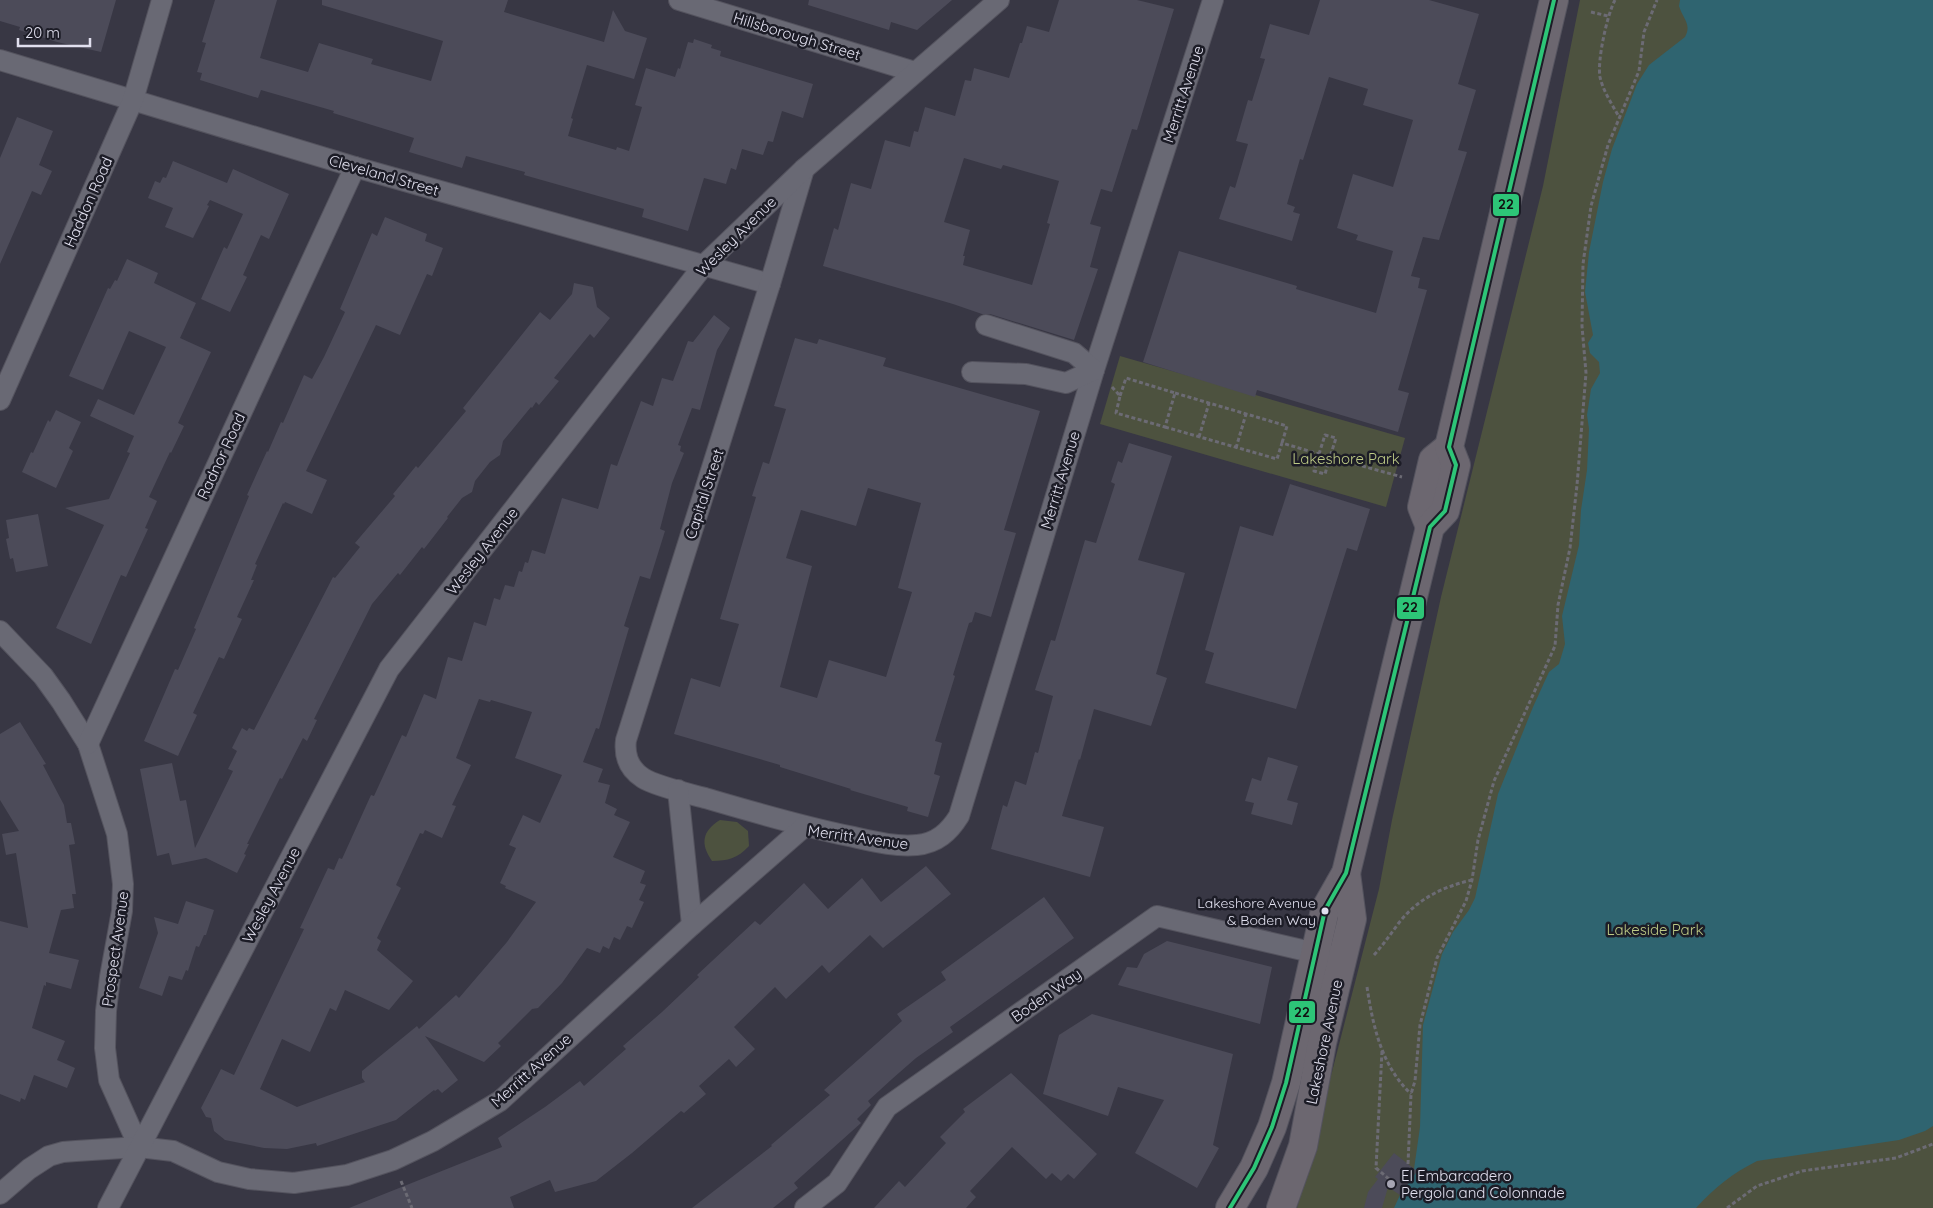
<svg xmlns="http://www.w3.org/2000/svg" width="1933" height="1208" viewBox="0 0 1933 1208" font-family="Quicksand,sans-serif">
<rect width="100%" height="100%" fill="#383744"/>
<!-- green -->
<g fill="#4d523f">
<polygon points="1580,0 1933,0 1933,1208 1297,1208 1379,889 1392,820 1441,597 1543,186"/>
<polygon points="1120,356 1405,438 1386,507 1100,424"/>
<path d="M720,820L737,822L748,831L749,846C738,858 728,861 712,861C700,844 702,831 720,820Z"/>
</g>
<!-- water -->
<path fill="#2f6470" d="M1680,0H1933V1126L1925,1131L1899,1140L1757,1161C1733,1173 1714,1188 1696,1208H1394L1400,1195L1417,1171L1414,1169L1420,1127L1423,1025L1442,954L1453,932L1469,910L1475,898L1498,794L1533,707L1549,672L1559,664L1565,644L1562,616L1579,545L1581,510L1587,470L1589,429L1587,415L1591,389L1600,373L1599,362L1590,353L1588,343L1593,335L1585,292L1589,252L1603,182L1612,149L1637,84L1649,65L1685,37C1692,24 1683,19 1679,6Z"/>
<!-- building -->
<g fill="#4c4b59" fill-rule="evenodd">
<polygon points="0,0 116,0 101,52 57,42 19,30 20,27 0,21"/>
<polygon points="215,0 277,0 260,58 308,72 319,43 373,59 371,64 431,81 443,41 322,5 322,0 508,0 504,12 604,42 613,10 625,31 647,38 634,79 587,65 571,118 573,119 568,136 616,150 617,147 629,151 642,107 635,105 646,68 675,77 678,68 680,69 688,42 693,43 694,39 712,45 711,48 721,51 720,56 813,84 803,118 782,111 773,142 768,141 763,155 742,149 736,170 731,168 726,184 704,178 688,231 642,217 644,209 524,175 525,172 466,156 462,168 409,152 414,138 333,113 334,111 261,90 258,98 200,80 202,73 197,72 206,43 202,42"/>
<polygon points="809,0 952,0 917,30 891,22 889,30 808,5"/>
<path d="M1059,0H1137L1174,9L1137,130L1132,129L1112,192L1101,189L1090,224L1101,227L1090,267L1098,269L1074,340L990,314H982L953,304L823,266L834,228L838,230L851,183L871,189L885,140L910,147L914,131L918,132L925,107L955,116L965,80L971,81L974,68L1009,78L1020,43H1022L1027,26L1049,32ZM964,158L1001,169L1003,165L1059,181L1047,223L1050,224L1032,285L963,265L965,256H963L970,230L944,222Z"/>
<polygon points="1320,0 1429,0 1479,14 1458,84 1476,90 1458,150 1467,152 1439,240 1423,237 1411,276 1420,278 1418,288 1427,290 1398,390 1409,393 1398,432 1257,390 1255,397 1143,362 1179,251 1297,286 1296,289 1376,313 1393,251 1356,240 1358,235 1337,228 1353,174 1393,187 1413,120 1363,105 1368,89 1329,77 1303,160 1300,159 1287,204 1295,207 1293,212 1300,214 1292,241 1219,219 1230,186 1235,188 1248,144 1236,141 1248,100 1252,101 1265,59 1260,58 1270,24 1309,35"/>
<polygon points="17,117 53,131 39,165 52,171 41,195 32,191 0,264 0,158"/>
<polygon points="173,161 227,183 233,169 289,194 269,239 261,235 243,275 247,277 230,312 201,299 224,247 227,249 243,214 210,200 207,205 209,206 193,238 165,227 173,208 148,198 155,181 160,183 163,177 166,178"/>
<polygon points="385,217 427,234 425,241 443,248 432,276 427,274 400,335 376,325 306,471 327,480 312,514 285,502 284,504 283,503 255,564 257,565 251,580 254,580 237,617 242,619 224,659 219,657 193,713 197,715 178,756 144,741 175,669 178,670 196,629 194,628 249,496 247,495 267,451 268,452 281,422 283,423 304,375 312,379 324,357 345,312 340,309 372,233 377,236"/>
<polygon points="127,259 158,273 154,283 196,303 180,338 211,352 178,423 184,426 171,453 170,452 149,497 157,501 145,528 148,529 126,577 121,575 91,644 56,628 104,525 65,508 109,499 130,453 127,452 134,436 90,416 98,399 134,415 166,347 129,331 103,390 69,376 108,288 110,289 115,280 117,281"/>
<polygon points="574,283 593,287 597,307 610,318 594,338 590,334 554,378 559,381 539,405 536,402 532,408 531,407 503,441 500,455 490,462 475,481 472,492 462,498 447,517 448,518 424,549 422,547 400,575 398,573 372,604 314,719 317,720 307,741 303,738 282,779 280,778 247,844 249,844 244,854 246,855 237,873 206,858 172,865 169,853 157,856 140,769 172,763 180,801 186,800 195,848 233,771 228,769 237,751 232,748 242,728 247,731 249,728 254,730 333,577 335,578 360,547 355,543 395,496 393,494 416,466 418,468 466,411 463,408 540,312 550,320 572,294"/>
<path d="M714,315L730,328L717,350L700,410L692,408L678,445L681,446L680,451L684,453L672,483L660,529L665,531L650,579L640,576L624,626L629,628L599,729L596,728L583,762L603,769L598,782L610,785L605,803L617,809L614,815L630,822L613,857L645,871L640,883L646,885L639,900L644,902L632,928L627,926L620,940L614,937L609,949L603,946L600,953L587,948L562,983L538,1008L532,1009L498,1043L501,1046L484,1062L425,1036L458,1080L442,1093L438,1089L435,1091L434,1090L396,1120L317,1146L316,1143L287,1149L264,1148L225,1140L214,1131L211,1118L206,1117L201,1108L221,1069L234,1075L304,929L300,928L328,868L334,870L339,858L342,859L371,795L374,796L402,735L406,737L424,694L436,699L448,657L462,661L474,622L486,626L494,598L500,600L505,585L514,587L519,571L522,572L525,562L528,563L532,550L545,554L562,498L598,509L611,464L617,466L641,401L653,406L662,378L673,381L688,341L693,342ZM479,699L490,702L491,700L532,712L515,758L562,775L540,823L523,815L509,845L516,848L500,883L506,886L505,888L536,902L507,942L459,998L456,995L419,1029L417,1026L362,1071V1078L365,1082L297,1107L260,1089L282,1039L310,1052L330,1008L336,1011L345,990L389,1010L413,981L377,950L381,941L377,938L401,888L396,885L420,833L423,834L425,830L442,838L456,806L452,805L471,765L456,758Z"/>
<path d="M795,338L817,344L819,339L886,358L883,366L1040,411L1004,530L1016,533L991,617L975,612L972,622L969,623L953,675L955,676L935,741L942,743L934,774L940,776L928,817L907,811L908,807L850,790L851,789L780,767V765L674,734L691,678L720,687L739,624L720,619L756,497L752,496L763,462L769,464L786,409L774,406ZM868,488L921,503L898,588L912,592L886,677L829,660L817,698L780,687L812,566L786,558L801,510L856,526Z"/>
<polygon points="56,410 81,422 69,448 73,451 56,488 22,472 31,452 33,453 48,420 50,422"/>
<polygon points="1129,443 1172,456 1138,560 1185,573 1156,674 1167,678 1151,726 1094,709 1080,760 1079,759 1062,816 1104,827 1090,877 991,849 1003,805 1007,807 1015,781 1026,785 1035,752 1038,753 1053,696 1035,690 1051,640 1055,641 1085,540 1096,543 1115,484 1111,482 1118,461 1122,463"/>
<polygon points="1290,484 1370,509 1357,551 1347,548 1296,709 1205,683 1214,653 1205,650 1240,526 1273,536"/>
<polygon points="38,514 48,566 16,572 13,558 10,559 6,539 9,538 6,520"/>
<polygon points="20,722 46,764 43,765 64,805 67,823 71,823 75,844 69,845 76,894 72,894 74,908 61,910 49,953 79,960 71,989 46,982 46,986 44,985 32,1028 65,1041 57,1060 75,1068 67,1088 34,1075 25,1100 21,1098 20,1102 0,1094 0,921 28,928 16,853 6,855 2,834 19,831 0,800 0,734"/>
<polygon points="1268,757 1298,766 1287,800 1298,803 1292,825 1251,814 1254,803 1245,801 1252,778 1261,781"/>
<polygon points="926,866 951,894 883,948 870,935 829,973 822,965 786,999 775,987 734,1027 755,1049 736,1067 729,1059 699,1086 706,1094 684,1113 681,1111 632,1153 596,1181 555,1192 550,1180 510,1197 514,1208 349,1208 502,1147 498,1138 545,1107 580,1081 584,1086 626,1049 623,1046 662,1012 699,977 697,975 755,921 760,925 804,883 828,909 862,878 881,902"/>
<polygon points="1044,897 1074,938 950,1027 953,1032 916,1058 892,1079 868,1101 871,1105 857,1119 861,1123 794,1183 798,1188 773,1208 692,1208 772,1146 771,1145 830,1095 824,1090 902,1021 897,1014 946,980 941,972"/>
<polygon points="186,901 214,910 206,935 204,935 199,947 196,946 188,971 186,970 182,980 169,976 162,996 139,988 158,933 154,917 178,924"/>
<polygon points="1167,941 1272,967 1260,1024 1118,985 1127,967 1137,968 1144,954"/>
<polygon points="1092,1014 1233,1054 1213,1145 1219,1148 1197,1188 1135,1153 1164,1100 1118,1087 1108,1116 1043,1094 1059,1035"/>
<polygon points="1011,1073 1097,1154 1074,1179 1068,1174 1061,1181 1052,1173 1046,1179 1012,1147 970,1191 976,1197 966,1208 874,1208 899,1181 905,1187 946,1143 940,1137 965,1112 963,1109"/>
<polygon points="1394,1153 1417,1171 1400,1195 1388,1187 1382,1208 1364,1208 1368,1192 1378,1179 1375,1177"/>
</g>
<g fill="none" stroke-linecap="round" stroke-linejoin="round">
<!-- street casing -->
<g stroke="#54535e" stroke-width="22">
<g id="street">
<polyline points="679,0 915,72"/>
<polyline points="0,60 355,167 770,284"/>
<path d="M804,169L770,284L626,740C624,756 629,769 643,778C655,786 690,794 705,798C753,812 800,826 849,836C872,841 894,847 917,845C937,843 949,832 959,816L1094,370L1213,0"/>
<polyline points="972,372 1026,374 1066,383 1094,370 1074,353 986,325"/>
<polyline points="0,400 133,100 162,0"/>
<polyline points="0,631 43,676 61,701 88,744 117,834 123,884 122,911 110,977 106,1011 105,1048 109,1080 139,1147"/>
<polyline points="88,744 355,167"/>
<polyline points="678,790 692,925"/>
<polyline points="0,1194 29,1169 49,1156 63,1152 76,1151 139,1147 173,1151 218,1172 249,1179 294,1183 347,1175 393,1160 433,1141 500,1101 692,925 804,827"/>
<polyline points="108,1208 389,669 704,265 804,169 999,0"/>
<polyline points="805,1208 837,1183 887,1107 1157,916 1328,956"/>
</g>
</g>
<!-- secondary casing -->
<g stroke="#54535e" stroke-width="30">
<g id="secondary">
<polyline points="1430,527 1422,507 1433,460 1449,447"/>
<polyline points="1230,1208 1254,1168 1272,1127 1286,1083 1325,910 1346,873 1430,527 1445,511 1450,490 1456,465 1449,447 1554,0"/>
<polyline points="1281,1208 1303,1146 1322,1043 1352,919 1346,873"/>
</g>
</g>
<!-- path -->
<g stroke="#6c6b74" stroke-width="3" stroke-dasharray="4 2.5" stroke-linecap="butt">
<path d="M1615,0C1607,15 1597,61 1600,77C1603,91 1612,104 1619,117"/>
<polyline points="1591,12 1608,16"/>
<polyline points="1112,387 1120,396 1116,413 1165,427 1175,393 1126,378 1120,396"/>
<polyline points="1175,393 1287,426 1282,443"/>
<polyline points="1165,427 1277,459 1282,443 1319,454 1314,471 1325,474 1330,457"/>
<polyline points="1199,437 1209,403"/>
<polyline points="1236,448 1246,414"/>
<polyline points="1319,454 1325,435 1336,438 1330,457 1402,477"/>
<path d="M1374,955C1383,945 1390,935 1398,924C1417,899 1442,887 1472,880"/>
<path d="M1367,987C1373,1026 1381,1065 1411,1094"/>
<polyline points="1382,1051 1376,1168 1389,1179"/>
<polyline points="1408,1164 1411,1094 1415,1081 1420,1025 1437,958 1466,901 1472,880 1478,840 1494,781 1555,646 1558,605 1570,548 1577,485 1586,373 1582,326 1583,264 1591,206 1608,145 1639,71 1644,32 1657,0"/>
<polyline points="401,1181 412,1208"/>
<polyline points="1727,1208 1757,1186 1802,1171 1896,1158 1933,1144"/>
</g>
<!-- street -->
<use href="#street" stroke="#696974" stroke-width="20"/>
<!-- secondary -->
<use href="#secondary" stroke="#6c6770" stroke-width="28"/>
<!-- bus-1 casing -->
<g stroke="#1c1c26" stroke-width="8">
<polyline id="bus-1" points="1230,1208 1254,1168 1272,1127 1286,1083 1325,910 1346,873 1430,527 1445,511 1456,465 1449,447 1554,0"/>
</g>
<!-- bus-1 -->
<use href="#bus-1" stroke="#2dc577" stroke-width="4"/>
</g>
<!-- markers -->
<circle fill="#e1e0ef" stroke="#1c1c26" stroke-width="2" cx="1325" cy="911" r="4.5"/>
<circle fill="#a6a5b3" stroke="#1c1c26" stroke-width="2" cx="1391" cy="1184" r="5"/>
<g text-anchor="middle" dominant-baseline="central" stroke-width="5" stroke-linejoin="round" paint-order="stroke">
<!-- bus labels -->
<g font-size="14" fill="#e1e0ef" stroke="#1c1c26" text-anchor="end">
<text x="1316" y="903">Lakeshore Avenue<tspan x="1316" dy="17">&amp; Boden Way</tspan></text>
</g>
<!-- street labels -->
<g font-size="15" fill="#e1e0ef" stroke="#1c1c26">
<text transform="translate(797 36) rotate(17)">Hillsborough Street</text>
<text transform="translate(1183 94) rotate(-72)">Merritt Avenue</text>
<text transform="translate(384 175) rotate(16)">Cleveland Street</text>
<text transform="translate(88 202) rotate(-66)">Haddon Road</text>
<text transform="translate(736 236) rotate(-45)">Wesley Avenue</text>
<text transform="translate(221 456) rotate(-65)">Radnor Road</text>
<text transform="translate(1060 480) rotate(-73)">Merritt Avenue</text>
<text transform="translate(704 494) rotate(-72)">Capital Street</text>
<text transform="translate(482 551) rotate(-52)">Wesley Avenue</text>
<text transform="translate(858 837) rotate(8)">Merritt Avenue</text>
<text transform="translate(271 895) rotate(-62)">Wesley Avenue</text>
<text transform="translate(115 949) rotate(-82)">Prospect Avenue</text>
<text transform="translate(1046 995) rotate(-35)">Boden Way</text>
<text transform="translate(1324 1042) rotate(-78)">Lakeshore Avenue</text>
<text transform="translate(531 1070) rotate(-42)">Merritt Avenue</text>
</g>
<!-- park labels -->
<g font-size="15" fill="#becb86" stroke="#1c1c26">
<text x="1346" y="458">Lakeshore Park</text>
<text x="1655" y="929">Lakeside Park</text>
</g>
<!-- poi labels -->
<g font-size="15" fill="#e1e0ef" stroke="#1c1c26" text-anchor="start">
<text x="1401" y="1175">El Embarcadero<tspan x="1401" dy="17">Pergola and Colonnade</tspan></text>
</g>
</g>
<g stroke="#1c1c26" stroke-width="2">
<rect x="1492" y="193" width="28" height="24" rx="5" fill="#2dc577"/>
<rect x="1396" y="596" width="29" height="24" rx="5" fill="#2dc577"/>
<rect x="1288" y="1000" width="28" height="24" rx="5" fill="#2dc577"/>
</g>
<g font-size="14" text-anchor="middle" font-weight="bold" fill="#111">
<text x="1506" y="209">22</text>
<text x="1410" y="612">22</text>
<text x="1302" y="1017">22</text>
</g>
<!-- scale -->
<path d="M18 38v8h72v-8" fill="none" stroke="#e1e0ef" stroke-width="2.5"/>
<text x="25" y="38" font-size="15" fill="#e1e0ef" stroke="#1c1c26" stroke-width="4" paint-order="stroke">20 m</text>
</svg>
